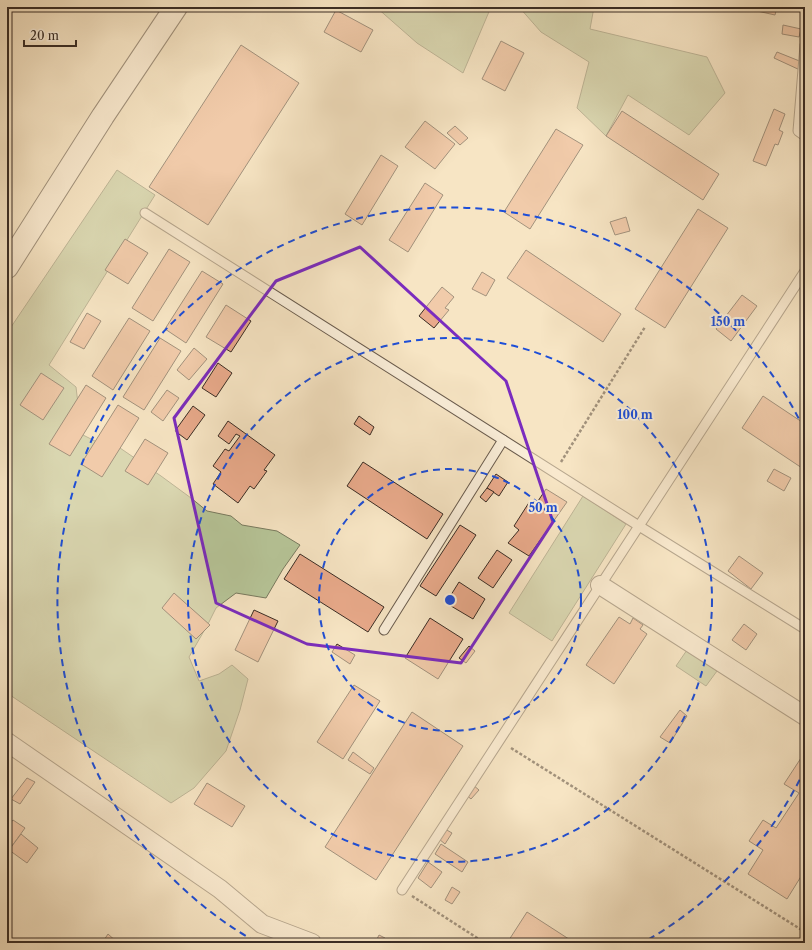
<svg xmlns="http://www.w3.org/2000/svg" width="812" height="950" viewBox="0 0 812 950" font-family="'Libre Caslon Text',serif">
<rect width="100%" height="100%" fill="#f7e5c4"/>
<filter id="stains"><feTurbulence type="fractalNoise" baseFrequency=".005" numOctaves="4"/><feColorMatrix values="0 0 0 0 .2 0 0 0 0 .09 0 0 0 0 .02 0 0 0 .5 -.17"/></filter>
<radialGradient id="worn" r=".72"><stop offset=".6" stop-color="#630" stop-opacity="0"/><stop offset="1" stop-color="#630" stop-opacity=".3"/></radialGradient>
<!-- green -->
<g fill="#b7c699" stroke="#787a5f">
<polygon points="376,7 491,7 463,73 417,43"/>
<polygon points="519,7 594,7 590,29 707,57 725,93 689,135 628,95 606,136 577,108 589,62 541,32"/>
<polygon points="117,170 155,195 49,365 76,387 78,404 79,433 109,448 120,448 161,476 191,498 207,511 231,516 242,525 277,531 300,545 283,569 266,598 236,593 216,608 208,624 189,657 199,681 219,674 232,665 248,679 240,710 226,751 194,788 171,803 7,693 7,333"/>
<polygon points="583,496 626,524 552,641 509,613"/>
<polygon points="687,650 717,671 706,686 676,666"/>
</g>
<!-- building -->
<g fill="#e9aa8b" stroke="#3a2d25">
<polygon points="757,7 777,7 775,15 757,11"/>
<polygon points="336,10 373,30 361,52 324,32"/>
<polygon points="783,25 801,29 799,37 782,34"/>
<polygon points="501,41 524,53 505,91 482,79"/>
<polygon points="241,45 299,83 208,225 149,187"/>
<polygon points="777,52 802,62 800,70 774,58"/>
<polygon points="774,109 785,114 779,130 783,132 778,145 775,144 766,166 753,161"/>
<polygon points="622,111 719,174 703,200 606,136"/>
<polygon points="425,121 455,144 435,169 405,147"/>
<polygon points="455,126 468,138 460,145 447,133"/>
<polygon points="556,129 583,145 530,229 504,212"/>
<polygon points="381,155 398,166 362,225 345,214"/>
<polygon points="425,183 443,195 408,252 389,240"/>
<polygon points="698,209 728,228 665,328 635,309"/>
<polygon points="626,217 630,231 615,235 610,222"/>
<polygon points="125,239 148,253 128,284 105,270"/>
<polygon points="169,249 190,262 153,321 132,308"/>
<polygon points="526,250 621,314 603,342 507,278"/>
<polygon points="202,271 223,284 186,343 165,329"/>
<polygon points="482,272 495,280 486,296 472,289"/>
<polygon points="442,287 454,297 445,308 449,310 434,328 419,316"/>
<polygon points="742,295 757,306 731,341 716,329"/>
<polygon points="226,305 251,321 231,352 206,337"/>
<polygon points="87,313 101,321 84,349 70,342"/>
<polygon points="129,318 150,331 113,390 92,376"/>
<polygon points="160,338 181,351 144,410 123,397"/>
<polygon points="194,348 207,359 189,380 177,370"/>
<polygon points="218,363 232,373 216,397 202,388"/>
<polygon points="41,373 64,388 43,420 20,405"/>
<polygon points="86,385 106,398 70,456 49,444"/>
<polygon points="167,390 179,398 163,421 151,412"/>
<polygon points="763,396 805,424 805,470 742,428"/>
<polygon points="118,405 139,418 102,477 81,464"/>
<polygon points="193,406 205,415 187,440 175,431"/>
<polygon points="359,416 374,427 370,435 354,424"/>
<polygon points="228,421 275,455 264,470 267,471 254,489 250,486 238,503 213,484 221,472 213,466 225,449 229,451 240,436 236,434 229,444 218,436"/>
<polygon points="145,439 168,453 148,485 125,471"/>
<polygon points="363,462 443,514 427,539 347,486"/>
<polygon points="774,469 791,478 784,491 767,481"/>
<polygon points="496,474 508,482 499,496 487,488"/>
<polygon points="487,488 494,492 486,502 480,497"/>
<polygon points="546,489 567,502 529,556 508,543 519,530 514,526 530,501 536,504"/>
<polygon points="460,525 476,535 436,596 420,586"/>
<polygon points="497,550 512,560 493,588 478,578"/>
<polygon points="300,554 384,607 368,632 284,579"/>
<polygon points="739,556 763,573 751,589 728,571"/>
<polygon points="459,582 485,599 473,619 446,603"/>
<polygon points="174,593 210,625 196,639 162,608"/>
<polygon points="254,610 278,621 258,662 235,650"/>
<polygon points="619,617 630,624 633,618 643,625 640,629 647,634 614,684 586,665"/>
<polygon points="430,618 463,639 438,679 405,658"/>
<polygon points="744,624 757,634 746,650 732,640"/>
<polygon points="337,644 355,655 350,664 332,652"/>
<polygon points="469,646 475,651 466,663 459,658"/>
<polygon points="354,685 380,701 343,759 317,742"/>
<polygon points="680,710 687,716 670,743 660,737"/>
<polygon points="412,712 463,746 376,880 325,847"/>
<polygon points="353,752 374,768 370,774 348,760"/>
<polygon points="801,758 805,761 805,870 787,899 748,874 763,850 749,841 763,820 776,828 799,793 784,784"/>
<polygon points="27,778 35,782 20,804 11,799"/>
<polygon points="207,783 245,806 232,827 194,804"/>
<polygon points="473,785 479,790 471,799 465,794"/>
<polygon points="13,820 25,828 7,853 7,827"/>
<polygon points="445,829 452,833 445,844 439,839"/>
<polygon points="21,834 38,848 27,863 9,850"/>
<polygon points="441,844 468,862 462,872 435,854"/>
<polygon points="428,862 442,872 431,888 418,878"/>
<polygon points="452,887 460,892 452,904 445,900"/>
<polygon points="527,912 575,943 507,943"/>
<polygon points="108,934 118,943 102,943"/>
<polygon points="379,935 385,938 382,943 375,943"/>
</g>
<g fill="none" stroke-linecap="round" stroke-linejoin="round">
<!-- lane casing -->
<g stroke="#695b4d" stroke-width="11">
<g id="lane">
<polyline points="805,45 798,131 805,136"/>
<polyline points="145,213 639,526 805,629"/>
<polyline points="384,630 503,440"/>
<polyline points="402,890 805,271"/>
</g>
</g>
<!-- street casing -->
<g stroke="#695b4d" stroke-width="20">
<g id="street">
<polyline points="600,585 805,716"/>
<polyline points="7,742 220,889 262,924 312,943"/>
</g>
</g>
<!-- secondary casing -->
<g stroke="#3a2d25" stroke-width="24">
<polyline id="secondary" points="7,267 103,116 176,7"/>
</g>
<!-- path -->
<g stroke="#3a2d25" stroke-width="2.5" stroke-dasharray="3 2" stroke-linecap="butt">
<polyline points="561,462 645,327"/>
<polyline points="511,748 805,932"/>
<polyline points="412,896 485,943"/>
</g>
<!-- lane -->
<use href="#lane" stroke="#faeed9" stroke-width="9"/>
<!-- street -->
<use href="#street" stroke="#faeed9" stroke-width="18"/>
<!-- secondary -->
<use href="#secondary" stroke="#faeed9" stroke-width="22"/>
</g>
<!-- marked area -->
<path d="M0 0H812V950H0ZM360,247L506,381L553,522L461,663L307,644L216,603L174,418L276,281Z" fill="#f7e5c4" fill-opacity=".55" fill-rule="evenodd"/>
<path fill="none" stroke="#7b2cbf" stroke-width="3" stroke-linejoin="round" d="M360,247L506,381L553,522L461,663L307,644L216,603L174,418L276,281Z"/>
<!-- distance rings -->
<g fill="none" stroke="#1d4ed8" stroke-width="2" stroke-dasharray="7 5">
<circle cx="450" cy="600" r="131"/>
<circle cx="450" cy="600" r="262"/>
<path d="M805 769A393 393 0 0 1 644 942M256 942A393 393 0 1 1 805 431"/>
</g>
<circle cx="450" cy="600" r="6" fill="#1d4ed8" stroke="#faeed9" stroke-width="2"/>
<g font-size="12" text-anchor="middle" font-weight="bold" fill="#1d4ed8" stroke="#faeed9" stroke-width="4" stroke-linejoin="round" paint-order="stroke">
<text x="728" y="326">150 m</text>
<text x="635" y="419">100 m</text>
<text x="543" y="512">50 m</text>
</g>
<!-- margin -->
<rect width="812" height="950" fill="none" stroke="#f7e5c4" stroke-width="24"/>
<rect x="8" y="8" width="796" height="934" fill="none" stroke="#3a2d25" stroke-width="2"/>
<rect x="12" y="12" width="788" height="926" fill="none" stroke="#3a2d25"/>
<!-- scale -->
<path d="M24 40v6h52v-6" fill="none" stroke="#3a2d25" stroke-width="2"/>
<text x="30" y="40" font-size="12" fill="#3a2d25" stroke="#faeed9" stroke-width="3" paint-order="stroke">20 m</text>
<rect width="100%" height="100%" filter="url(#stains)"/>
<rect width="100%" height="100%" fill="url(#worn)"/>
</svg>
